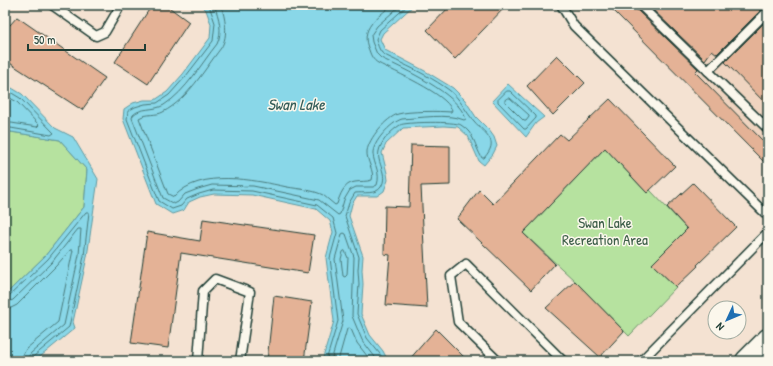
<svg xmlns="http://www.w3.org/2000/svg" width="773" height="366" viewBox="0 0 773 366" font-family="'Patrick Hand',sans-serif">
<rect width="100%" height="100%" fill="#f4e2d2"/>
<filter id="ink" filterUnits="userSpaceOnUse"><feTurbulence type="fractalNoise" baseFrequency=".025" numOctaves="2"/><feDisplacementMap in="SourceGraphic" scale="8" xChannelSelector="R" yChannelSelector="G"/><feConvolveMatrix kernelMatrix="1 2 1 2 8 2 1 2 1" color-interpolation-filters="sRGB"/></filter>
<g filter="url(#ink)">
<!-- built -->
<polygon fill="#efd4c0" points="619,5 768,5 768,159"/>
<!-- green -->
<g fill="#b6e29f" stroke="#6a906a">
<polygon points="5,131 60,140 87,170 84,207 45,256 5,295"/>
<polygon points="605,148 647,193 650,190 687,229 652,264 676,287 629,336 575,281 523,233"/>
</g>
<!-- water -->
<g fill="#89d7e8" stroke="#5f99a0">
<polygon points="200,5 414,5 383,33 380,39 385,50 425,71 453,88 465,100 476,117 489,130 494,137 497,146 493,154 484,165 479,161 468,136 458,127 444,126 403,128 386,144 382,153 387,173 388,180 384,191 377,196 357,196 352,204 349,216 363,256 362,270 363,284 361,314 370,335 383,351 388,361 322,361 334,321 326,258 333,232 330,221 316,209 252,195 214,194 200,197 189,202 184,210 172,214 156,204 123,119 124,109 133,103 144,100 155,100 167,92 183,74 210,38 211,24 206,10"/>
<polygon points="5,84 22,94 55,128 73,137 98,179 87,257 73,322 75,328 35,361 5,361 5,295 45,256 84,207 87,170 60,140 5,131"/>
<polygon points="508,84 544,117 536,123 526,137 492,101"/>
</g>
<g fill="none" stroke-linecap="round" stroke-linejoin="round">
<!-- shore -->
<g stroke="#497b7c" stroke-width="1">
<polyline points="207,5 210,8 215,23 213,41 186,76 169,95 157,103 145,104 135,107 128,111 127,119 159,201 172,209 181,206 187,199 199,194 213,190 252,191 317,205 333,218 337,233 330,258 338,321 326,361"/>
<path d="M214,5C219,17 223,32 217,44C201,64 186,91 164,105C154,111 141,107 133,115L132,118L163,198L174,204L178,202L185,194L198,189L212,185L253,186L319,200L338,215L340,214L344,200L350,190L356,187H373L377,185C381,173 374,165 373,154C372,143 391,122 402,119C419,118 448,113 464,120L466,119C457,92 405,70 381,58L377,54L372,42L371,35L377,26L401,5"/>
<path d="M221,5C225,18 229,35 221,48C204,70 188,99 163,112C156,116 147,113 139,118L168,194L174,197C200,168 254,180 287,187C299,189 313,190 323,195C327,198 331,202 335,205L337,204C340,195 344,183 355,182C361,181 366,182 372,180C375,171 366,161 367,151C369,138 386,118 398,114C408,111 440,111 451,112L452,110C445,93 395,72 378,63C373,60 371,56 369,50C359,28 377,18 392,5"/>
<polyline points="5,89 20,98 54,133 51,135 5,127"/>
<polygon points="507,91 510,91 536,116 536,118 526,129 524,129 498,102 498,100"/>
<polyline points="5,95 17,102 39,125 37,127 5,122"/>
<polygon points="508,98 510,98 529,115 529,117 526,121 524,121 505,102 505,100"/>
<polygon points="345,251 348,258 347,275 345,277 343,276 341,259 343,252"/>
<polyline points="5,298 9,296 48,259 86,212 89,212 84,256 69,327 34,356 33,361"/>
<polyline points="5,303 13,300 52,262 78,229 81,229 79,255 64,325 31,353 28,357 28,361"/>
<polyline points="5,309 11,308 17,305 56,266 70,250 73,250 58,322 26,349 23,355 22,361"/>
<polyline points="331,361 343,321 335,259 342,234 344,233 346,234 354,257 352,316 362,340 378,361"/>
<polyline points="338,361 347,329 349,328 351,329 357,343 371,361"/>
<path d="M384,361L380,354L367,338L357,314L359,284L358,270L359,257L345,216L349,203L355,193C363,192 376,195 381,187C389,174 376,163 379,151C381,141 391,131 400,125C405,122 455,121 461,125C475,134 474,145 482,158H484C500,140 486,135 474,121C465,111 460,98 449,90C434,79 418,71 401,63C396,60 387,57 382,53C379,50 377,43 376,39L380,30L408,5"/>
</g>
</g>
<!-- building -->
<g fill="#e4b296" stroke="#1f3d34">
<polygon points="152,5 166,5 189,22 148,84 115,62"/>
<polygon points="451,5 507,5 455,59 427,30"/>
<polygon points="608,5 635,5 636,9 698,69 695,72 768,146 768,166"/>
<polygon points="648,5 768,5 768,6 764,7 717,54 712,50 705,60"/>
<polygon points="17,17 105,78 82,110 5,60 5,21 10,25"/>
<polygon points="768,19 768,106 725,62"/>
<polygon points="557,55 585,83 553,115 527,86"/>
<polygon points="610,99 675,166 647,193 605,148 523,233 555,264 531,290 457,219 479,190 493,204 560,134 567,140"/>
<polygon points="411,145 450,146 450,185 421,186 427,308 386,305 390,255 384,254 385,206 409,207"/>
<polygon points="693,183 736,227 697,265 698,266 676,287 652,264 687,229 667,207"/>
<polygon points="203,219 314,235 308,273 181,253 168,348 131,343 147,232 200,241"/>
<polygon points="575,281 624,331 600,357 546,308"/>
<polygon points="274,296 312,302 304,361 267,361"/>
<polygon points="436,329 468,361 408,361"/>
</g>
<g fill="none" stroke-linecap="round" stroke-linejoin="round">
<!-- lane casing -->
<g stroke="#1f3d34" stroke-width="11">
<g id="lane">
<polyline points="52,5 96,36 105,32 118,10 117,5"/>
<polyline points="561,5 574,26 768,216"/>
<polyline points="640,5 768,129"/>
<polyline points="708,71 768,11"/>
<polyline points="198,361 203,291 215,279 250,292 240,361"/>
<polyline points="498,361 458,322 451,276 466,264 563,361"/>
<polyline points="641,361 768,232"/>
</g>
</g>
<!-- primary casing -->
<g stroke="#1f3d34" stroke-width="25">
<polyline id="primary" points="747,361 768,340"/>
</g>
<!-- lane -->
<use href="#lane" stroke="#fbf7ec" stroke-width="8"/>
<!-- primary -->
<use href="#primary" stroke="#fbf7ec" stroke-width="22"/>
</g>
</g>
<g text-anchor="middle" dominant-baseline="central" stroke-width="3" stroke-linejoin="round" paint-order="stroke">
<!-- park labels -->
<g font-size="15" fill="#3d5e49" stroke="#fbf7ec">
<text x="605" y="222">Swan Lake<tspan x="605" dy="17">Recreation Area</tspan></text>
</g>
<!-- water labels -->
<g font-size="16" font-style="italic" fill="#345c58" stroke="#fbf7ec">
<text x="296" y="104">Swan Lake</text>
</g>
</g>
<!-- margin -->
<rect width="773" height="366" fill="none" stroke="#fbf7ec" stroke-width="20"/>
<rect x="10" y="10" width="753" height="346" fill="none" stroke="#1f3d34" stroke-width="1.5" filter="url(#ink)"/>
<!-- north arrow -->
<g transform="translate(727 320) rotate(226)"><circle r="19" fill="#fbf7ec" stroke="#a3ada2"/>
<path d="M0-3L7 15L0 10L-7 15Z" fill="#1f6fb2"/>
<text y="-6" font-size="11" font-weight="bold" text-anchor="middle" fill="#1f3d34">N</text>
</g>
<!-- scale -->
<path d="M28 44v6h117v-6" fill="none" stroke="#1f3d34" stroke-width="2"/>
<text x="34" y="44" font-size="12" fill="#1f3d34" stroke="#fbf7ec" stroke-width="3" paint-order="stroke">50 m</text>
</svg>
